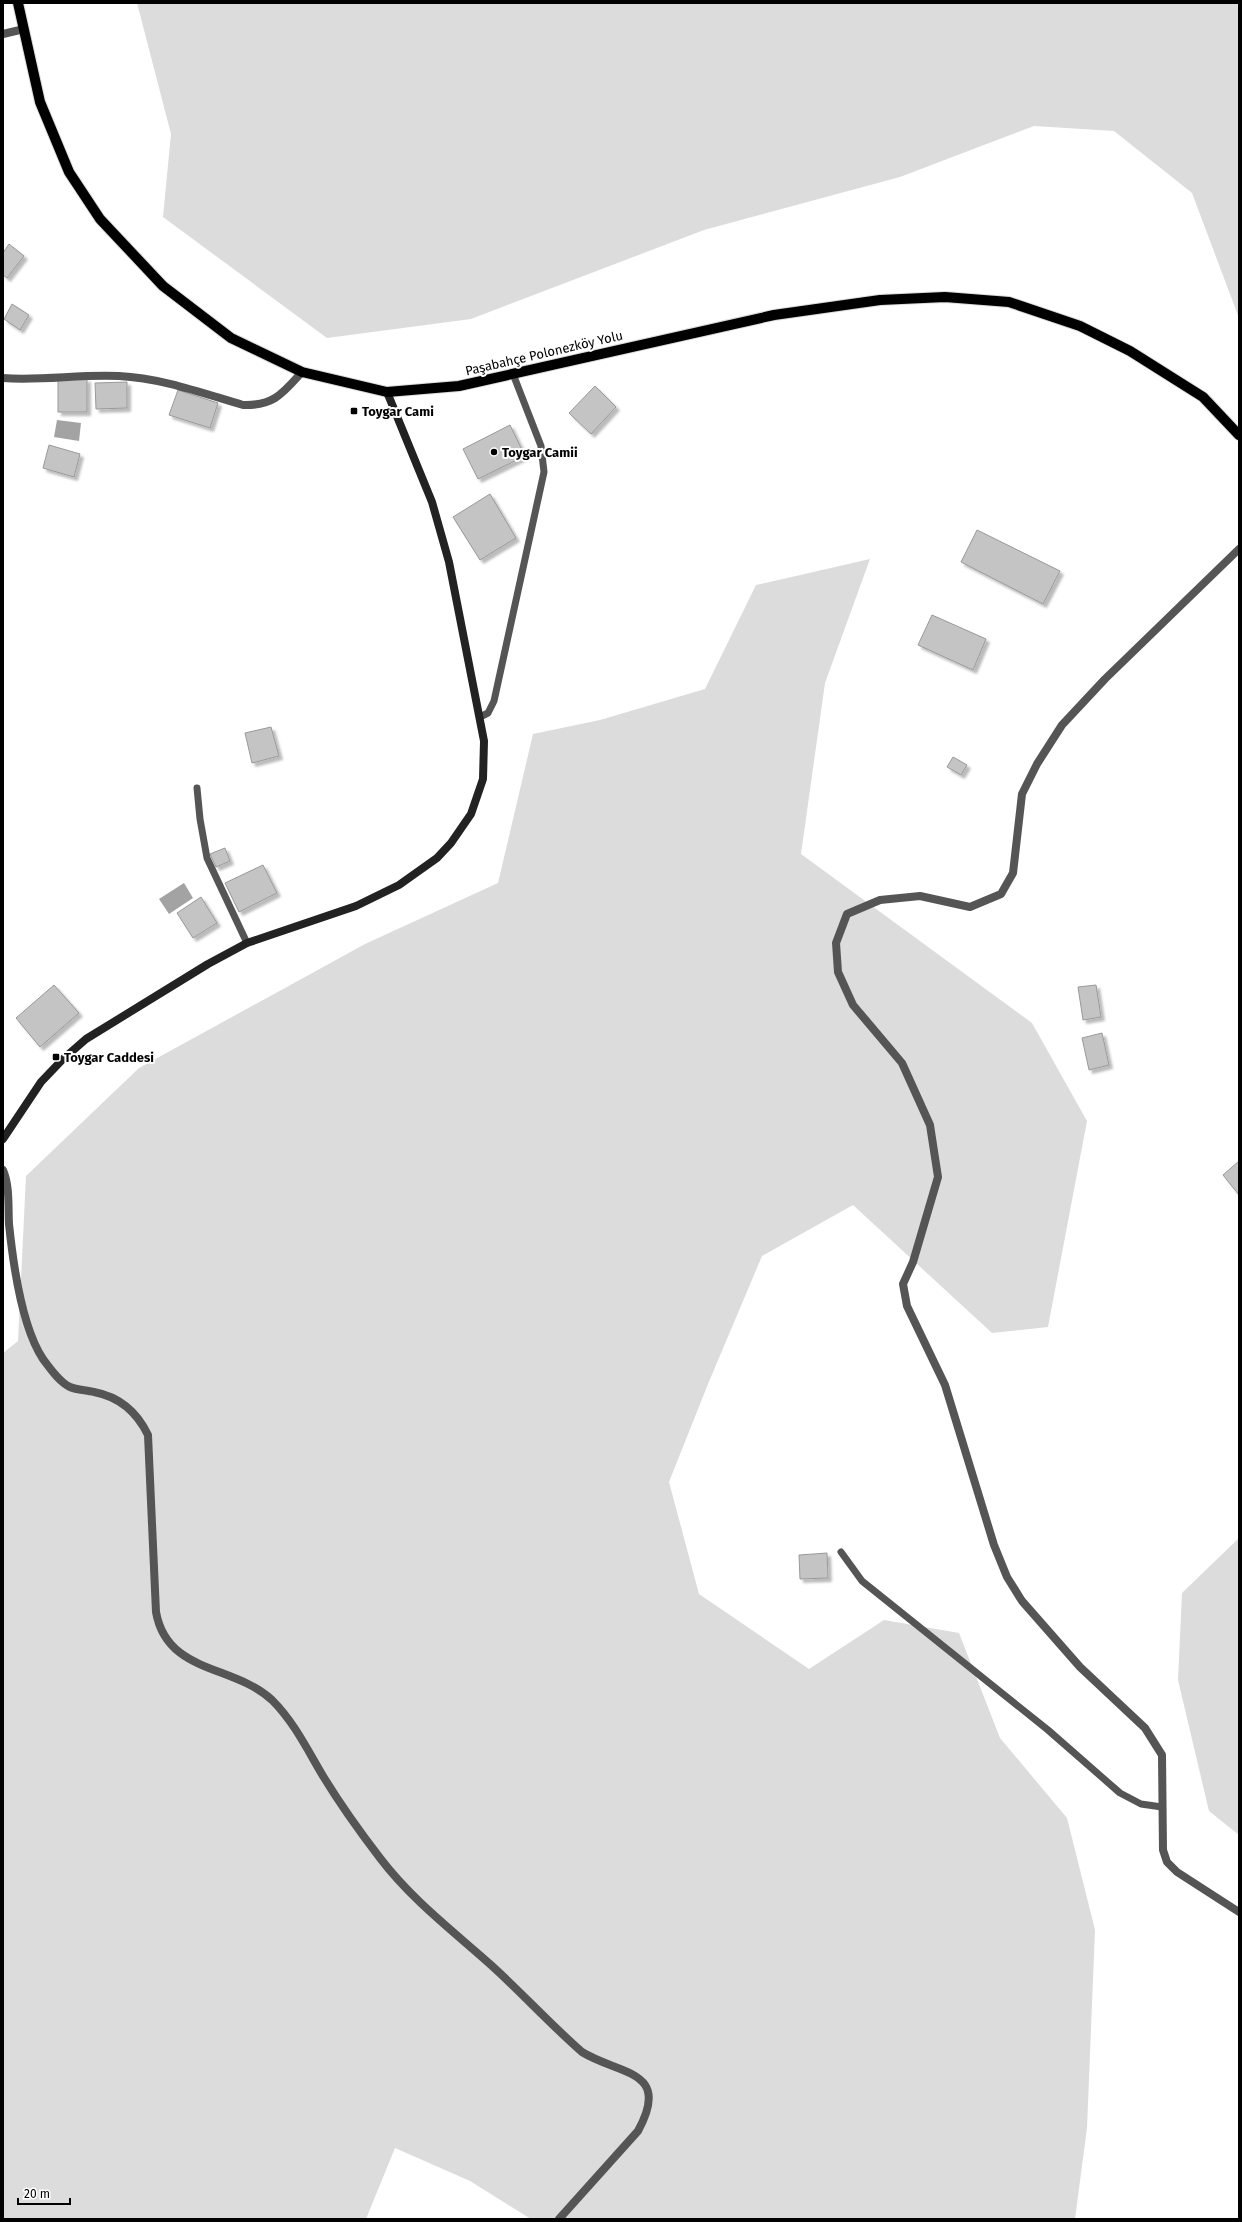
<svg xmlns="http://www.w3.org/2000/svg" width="1242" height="2222" viewBox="0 0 1242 2222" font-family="'Fira Sans',sans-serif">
<defs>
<filter id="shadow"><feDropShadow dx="3.5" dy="3.5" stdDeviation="1" flood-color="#0004"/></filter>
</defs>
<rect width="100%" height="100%" fill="#fff"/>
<!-- green -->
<g fill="#dcdcdc">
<polygon points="137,3 1239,3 1239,318 1192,193 1114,131 1034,126 900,177 704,230 471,319 327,338 163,217 171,134"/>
<polygon points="870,559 825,683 801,854 1032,1023 1087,1121 1048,1327 992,1333 853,1205 762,1256 708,1384 669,1482 699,1594 809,1669 884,1620 959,1633 1000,1738 1067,1818 1095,1930 1087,2128 1075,2219 531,2219 470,2181 395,2148 366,2219 3,2219 3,1353 18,1341 26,1176 139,1068 365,944 498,883 533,734 600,720 705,689 756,585"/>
<polygon points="1239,1538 1239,1835 1209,1811 1178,1680 1182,1593"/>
</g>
<!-- water -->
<g fill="#a3a3a3">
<polygon points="57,420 81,423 79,441 54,437"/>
<polygon points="184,883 193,898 169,914 159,899"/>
</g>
<!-- building -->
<g fill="#c4c4c4" stroke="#999" filter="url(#shadow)">
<polygon points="9,244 24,256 7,278 3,275 3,253"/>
<polygon points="12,304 29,315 20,330 4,319"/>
<rect x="58" y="379" width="29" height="33"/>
<polygon points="127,382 127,408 96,409 95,383"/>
<polygon points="595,386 616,407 591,434 569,413"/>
<polygon points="178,390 218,403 210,428 169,415"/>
<polygon points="510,425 525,456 478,479 463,449"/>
<polygon points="49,445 80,454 74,477 43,468"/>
<polygon points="490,494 516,538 480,560 453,517"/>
<polygon points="977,530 1060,571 1043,604 961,562"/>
<polygon points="932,615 986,639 973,670 918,645"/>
<polygon points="271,727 279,756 252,763 245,733"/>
<polygon points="953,757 967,765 961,775 947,767"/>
<polygon points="225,848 230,861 216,867 210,854"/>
<polygon points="263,865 277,893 239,912 225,883"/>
<polygon points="201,897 217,923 193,938 177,913"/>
<polygon points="54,985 79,1013 40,1047 16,1018"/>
<polygon points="1096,985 1101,1017 1083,1020 1078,987"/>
<polygon points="1102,1033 1109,1065 1089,1070 1082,1038"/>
<polygon points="1239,1161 1239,1195 1223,1175"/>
<polygon points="827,1553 828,1578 800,1579 799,1555"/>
</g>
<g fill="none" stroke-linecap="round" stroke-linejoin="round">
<!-- primary casing -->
<g stroke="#dbdbdb" stroke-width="12">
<polyline id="primary" points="18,3 40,102 69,172 100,219 163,286 231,338 302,372 387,392 459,386 774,315 880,300 945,297 1009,302 1080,326 1130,351 1203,397 1239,435"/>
</g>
<!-- service -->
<g stroke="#555" stroke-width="7">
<polyline points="480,717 488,713 494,701 544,472 541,446 513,374"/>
<polyline points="197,788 200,819 207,858 247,943"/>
<polyline points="841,1552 862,1581 1048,1730 1120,1793 1141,1804 1162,1807"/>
</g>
<!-- minor -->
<g stroke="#555" stroke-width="8">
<polyline points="3,34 24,29"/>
<path d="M3,378C42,381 80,374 119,376C161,378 202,393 243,405C274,406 283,393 302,372"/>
<polyline points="1239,549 1105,679 1062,725 1037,764 1022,794 1013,873 1001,894 970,907 920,896 880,900 847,914 836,943 838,972 853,1005 902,1063 930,1125 938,1177 913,1262 903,1284 907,1306 945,1385 994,1545 1007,1577 1022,1601 1080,1667 1145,1728 1162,1755 1163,1850 1167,1862 1177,1872 1239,1912"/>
<path d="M3,1170C10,1186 8,1207 9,1224C13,1263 21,1326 43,1359C50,1368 59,1382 70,1387C77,1390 87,1390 94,1392C120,1397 137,1412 148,1435L156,1612C167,1674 233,1664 272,1700C294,1722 307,1749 323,1776C340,1804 360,1832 380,1858C411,1899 453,1931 491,1965C522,1993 550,2024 582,2052C619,2075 672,2069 638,2131L559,2219"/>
</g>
<!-- secondary -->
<polyline stroke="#222" stroke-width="8" points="3,1139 41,1082 62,1060 86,1039 208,964 247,943 356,906 399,885 437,858 451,843 471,814 483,779 484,741 449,562 432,502 387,392"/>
<!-- primary -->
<use href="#primary" stroke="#000" stroke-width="10"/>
</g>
<!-- markers -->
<g fill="#000" stroke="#fff" stroke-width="1.5">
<rect x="350" y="407" width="8" height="8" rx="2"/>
<circle cx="494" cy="452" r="4"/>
<rect x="52" y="1053" width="8" height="8" rx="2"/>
</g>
<g text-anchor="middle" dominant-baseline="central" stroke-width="4" stroke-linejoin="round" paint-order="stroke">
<!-- street labels -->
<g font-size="13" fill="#000" stroke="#fff">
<text transform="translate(544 353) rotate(-13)">Paşabahçe Polonezköy Yolu</text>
</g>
<!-- poi labels -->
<g font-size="13" font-weight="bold" fill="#000" stroke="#fff" text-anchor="start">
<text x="362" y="411">Toygar Cami</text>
<text x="502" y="452">Toygar Camii</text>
<text x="64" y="1057">Toygar Caddesi</text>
</g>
</g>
<!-- border -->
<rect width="1242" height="2222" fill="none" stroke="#000000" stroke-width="8"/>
<!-- scale -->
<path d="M18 2198v6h52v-6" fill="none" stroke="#000000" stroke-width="2"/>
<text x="24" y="2198" font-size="12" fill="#000000" stroke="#ffffff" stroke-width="3" paint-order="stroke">20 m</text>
</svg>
